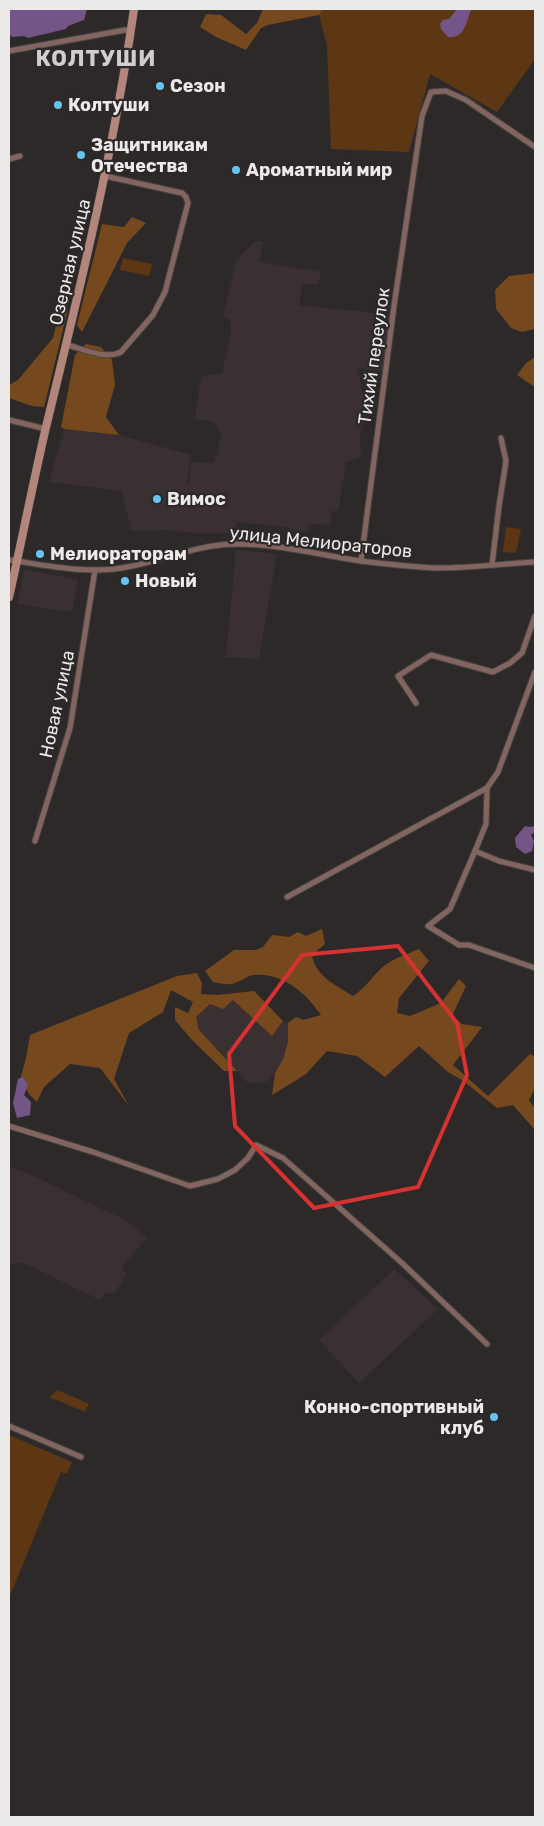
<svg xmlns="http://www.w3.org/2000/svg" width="544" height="1826" viewBox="0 0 544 1826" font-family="Rubik,sans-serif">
<rect width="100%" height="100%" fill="#2d2929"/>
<!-- built -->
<g fill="#3a2f31">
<polygon points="256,241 263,242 260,262 321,272 318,284 302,284 299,305 391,315 386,373 357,367 366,408 365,418 360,434 361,457 346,462 338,511 332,511 331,525 309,524 308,532 297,531 284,527 237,522 235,528 229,533 192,533 168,530 131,531 122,491 49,482 64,429 119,435 191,455 187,483 189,483 191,462 213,463 218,454 221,434 214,422 195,419 201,377 222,373 231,335 230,320 223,316 236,260"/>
<polygon points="236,550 277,554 259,659 226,657"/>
<polygon points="25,569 78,580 72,612 17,604"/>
<polygon points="233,1000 271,1035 283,1021 288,1023 288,1042 283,1059 275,1073 267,1081 249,1084 199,1030 195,1017 210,1004"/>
<polygon points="9,1166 40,1179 125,1220 147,1238 123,1265 123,1269 127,1273 115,1293 104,1293 100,1300 24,1263 9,1264"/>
<polygon points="394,1269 438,1309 359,1383 319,1340"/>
</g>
<!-- green -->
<g fill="#5d3713">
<polygon points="323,9 535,9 535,59 497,112 430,74 409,152 331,149 327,45 319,15"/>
<polygon points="123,258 152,264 149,276 120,270"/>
<polygon points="506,527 521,529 516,553 503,552"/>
<polygon points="58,1390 89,1404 85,1412 49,1397"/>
<polygon points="9,1435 72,1462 67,1474 61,1472 9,1598"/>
</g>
<!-- forest -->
<g fill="#76481d">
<polygon points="263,9 323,9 319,15 268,25 261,28 246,50 216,37 200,27 206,14 221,15 246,34 257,23"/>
<polygon points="132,217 146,223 127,243 82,332 77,325 102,224 124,227"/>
<polygon points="535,273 535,329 522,332 511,328 496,309 495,290 509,276"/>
<polygon points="61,307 68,309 44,407 32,406 9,398 9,385 18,380 53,338"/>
<polygon points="86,344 101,347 112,360 115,385 106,417 119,435 64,429 61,427 75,355"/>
<polygon points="535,357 535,385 533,386 517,375 526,363"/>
<path d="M322,929L325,944L312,955C315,976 337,986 353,996C367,987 373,975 384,966C394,958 407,954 419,949L429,961L399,998L397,1013L410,1016L441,1003L459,979L466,986L452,1016L462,1024L482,1027L453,1065L488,1096L530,1054L535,1057V1088L529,1100L535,1109V1130L513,1105L497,1108L462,1080L448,1072L419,1046L385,1077L357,1056L327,1051L306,1074L272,1095L275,1073L283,1059L288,1042V1023L296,1017L303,1020L321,1015C306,993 282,972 254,975C246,976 240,982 232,984C227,985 218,983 213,982L205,971L234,950H256L263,947L272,935L289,937L298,932L306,936Z"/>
<polygon points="197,973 202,983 201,994 218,995 254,991 283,1021 272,1036 233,1000 223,1009 210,1004 196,1017 199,1030 237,1071 224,1071 192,1040 175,1020 175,1007 188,1013 193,1002 171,990 163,1012 129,1033 114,1079 129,1106 100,1068 70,1064 44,1087 37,1102 30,1095 20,1080 26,1058 30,1035 177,976"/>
</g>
<!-- water -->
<g fill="#735587">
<polygon points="9,9 87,9 84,20 68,26 66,29 28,38 24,36 12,37 9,34"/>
<path d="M457,9L471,10C466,22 465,39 448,37L441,29L440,24L443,20L449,19Z"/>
<polygon points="525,826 530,827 535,826 535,832 531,835 534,841 532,851 525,854 516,847 515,838"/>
<polygon points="23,1077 28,1085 24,1095 31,1102 30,1115 17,1118 13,1103 18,1079"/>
</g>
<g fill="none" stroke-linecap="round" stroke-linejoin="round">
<!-- minor casing -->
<g stroke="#484444" stroke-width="7">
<g id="minor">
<polyline points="9,51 125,30 131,31"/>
<polyline points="9,159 20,156"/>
<path d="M67,345C83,349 106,360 121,352L153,315L165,292L188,203L186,197L182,193L105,176"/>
<polyline points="9,420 46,429"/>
<path d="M9,560C45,565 85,574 122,568C160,562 197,544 237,544C279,544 320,555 361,561C386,564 412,567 437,568C469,568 503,564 535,562"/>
<polyline points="361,561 394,306 422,116 431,92 446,91 466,100 535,147"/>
<polyline points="492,565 499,506 506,461 501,438"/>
<polyline points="416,703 398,676 431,655 493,672 510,663 522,653 535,616"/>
<polyline points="487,788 486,824 475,851 499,861 535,870"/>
<polyline points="35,841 70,728 95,570"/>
<polyline points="475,851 450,909 428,926 459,945 469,945 535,968"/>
<polyline points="287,897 487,788 498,772 535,672"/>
<polyline points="9,1126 93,1152 190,1186 218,1179 235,1170 248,1158 256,1145 283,1158 402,1263 487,1344"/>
<polyline points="9,1426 81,1457"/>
</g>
</g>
<!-- secondary casing -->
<g stroke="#484444" stroke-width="9">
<path id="secondary" d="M9,597C22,540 33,483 46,427C80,288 114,150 134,9"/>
</g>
<!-- minor -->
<use href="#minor" stroke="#82655f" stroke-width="5"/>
<!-- secondary -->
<use href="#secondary" stroke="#b3867c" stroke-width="8"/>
</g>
<!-- marked area -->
<path fill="none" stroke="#d73232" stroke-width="4" stroke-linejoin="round" d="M398,946L457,1023L467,1075L418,1187L314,1208L235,1126L229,1054L302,955Z"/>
<!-- markers -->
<g fill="#65c4ef" stroke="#2d2929" stroke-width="2">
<circle cx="160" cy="86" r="5"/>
<circle cx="58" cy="105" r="5"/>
<circle cx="81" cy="155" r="5"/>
<circle cx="236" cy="170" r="5"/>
<circle cx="157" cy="499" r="5"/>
<circle cx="40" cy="554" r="5"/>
<circle cx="125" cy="581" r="5"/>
<circle cx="494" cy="1417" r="5"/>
</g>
<g text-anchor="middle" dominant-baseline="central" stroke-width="4.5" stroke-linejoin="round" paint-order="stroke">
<!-- poi labels -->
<g font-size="18" font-weight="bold" fill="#ece9e9" stroke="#2d2929" text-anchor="start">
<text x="170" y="86">Сезон</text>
<text x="68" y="105">Колтуши</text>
<text x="91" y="145">Защитникам<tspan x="91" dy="21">Отечества</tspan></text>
<text x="246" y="170">Ароматный мир</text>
<text x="167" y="499">Вимос</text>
<text x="50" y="554">Мелиораторам</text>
<text x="135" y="581">Новый</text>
<text x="484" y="1407" text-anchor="end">Конно-спортивный<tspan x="484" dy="21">клуб</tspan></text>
</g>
<!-- street labels -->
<g font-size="18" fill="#ece9e9" stroke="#2d2929">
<text transform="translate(70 262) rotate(-77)">Озерная улица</text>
<text transform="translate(374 356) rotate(-82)">Тихий переулок</text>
<text transform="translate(321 542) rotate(6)">улица Мелиораторов</text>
<text transform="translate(57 704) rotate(-78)">Новая улица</text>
</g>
<!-- district labels -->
<g font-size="22" font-weight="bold" letter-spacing="1" fill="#d1cccd" stroke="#2d2929">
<text x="96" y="58">КОЛТУШИ</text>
</g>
</g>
<!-- border -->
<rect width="544" height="1826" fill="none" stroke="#ece9e9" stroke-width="20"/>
</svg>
